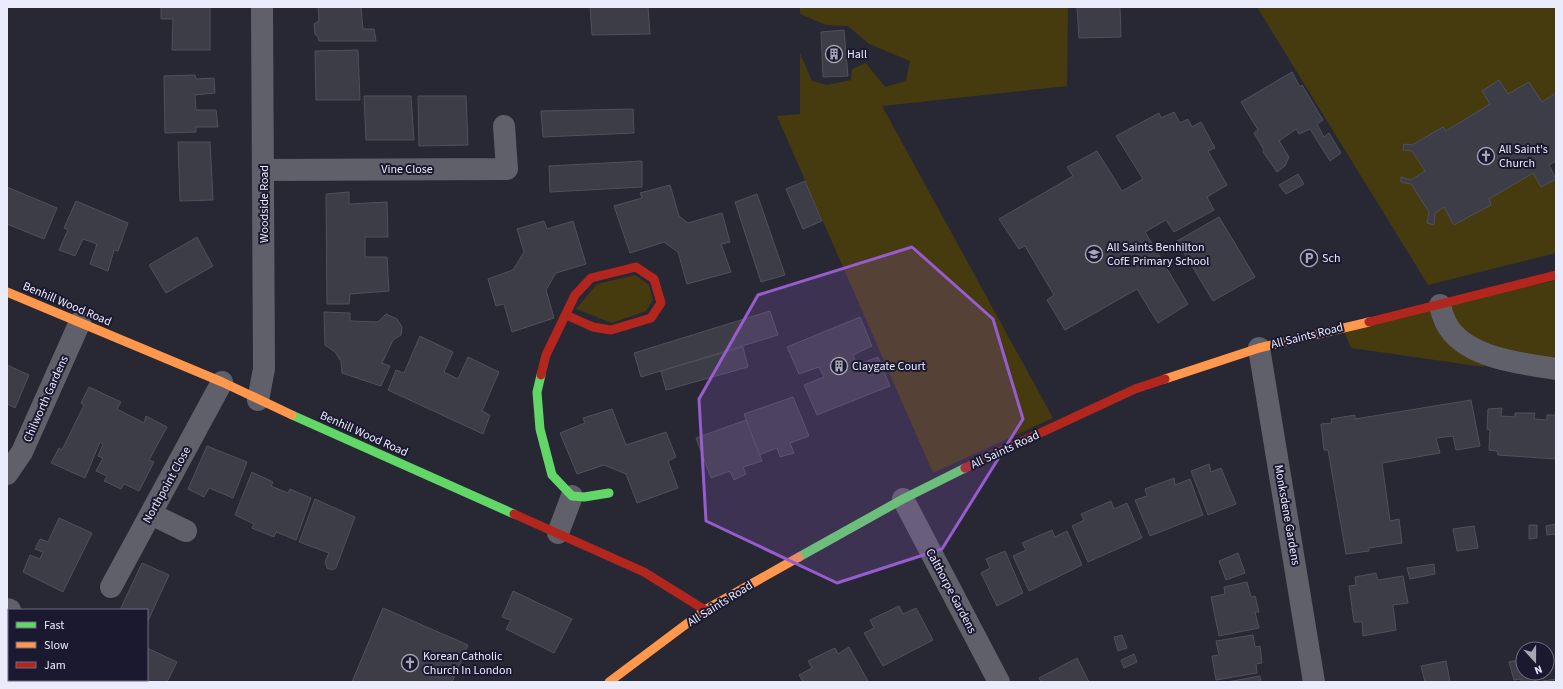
<svg xmlns="http://www.w3.org/2000/svg" width="1563" height="689" viewBox="0 0 1563 689" font-family="'Source Sans 3',sans-serif">
<rect width="100%" height="100%" fill="#282834"/>
<!-- green -->
<g fill="#453b0f">
<polygon points="800,7 1068,7 1067,86 882,106 1053,418 933,473 777,116 800,114 800,53 812,81 827,85 851,80 852,69 866,63 885,87 906,81 910,61 869,44 848,26 826,25 800,14"/>
<polygon points="1257,7 1556,7 1556,93 1542,102 1529,82 1446,131 1443,127 1412,145 1412,151 1425,171 1411,180 1402,177 1401,181 1411,184 1429,212 1427,223 1434,224 1435,213 1444,207 1454,225 1491,205 1489,199 1533,173 1541,187 1556,179 1556,253 1428,285"/>
<polygon points="635,275 649,285 653,300 646,311 612,323 576,309 597,284"/>
<polygon points="1556,280 1556,364 1490,351 1484,367 1351,348 1344,331"/>
</g>
<!-- building -->
<g fill="#3d3d47" stroke="#50505b">
<polygon points="161,7 210,7 210,50 172,50 173,19 161,19"/>
<polygon points="318,7 361,7 363,29 374,29 376,41 319,41 318,37 315,34 314,24 319,21"/>
<polygon points="590,7 648,7 650,34 592,35"/>
<polygon points="1077,7 1120,7 1121,37 1079,38"/>
<polygon points="844,30 848,76 823,77 821,32"/>
<polygon points="358,50 360,100 316,100 315,51"/>
<polygon points="1292,72 1300,87 1302,85 1323,120 1317,124 1324,137 1329,133 1341,153 1330,161 1310,129 1299,134 1296,129 1279,141 1289,157 1285,166 1277,172 1263,152 1264,150 1254,133 1258,130 1241,102"/>
<polygon points="195,75 196,79 214,78 215,93 195,95 196,110 216,110 218,127 196,127 196,132 165,133 164,76"/>
<polygon points="1499,80 1508,94 1529,82 1542,102 1556,93 1556,161 1549,165 1556,179 1541,187 1533,173 1489,199 1491,205 1454,225 1444,207 1435,213 1434,225 1427,223 1429,212 1411,184 1401,182 1401,177 1411,180 1425,171 1412,151 1403,150 1404,144 1412,145 1443,127 1446,131 1490,104 1482,91"/>
<polygon points="364,96 411,96 414,140 366,140"/>
<polygon points="418,96 466,96 468,145 419,146"/>
<polygon points="633,109 634,133 543,137 541,111"/>
<polygon points="1174,112 1180,123 1188,119 1192,127 1201,122 1215,148 1208,151 1227,185 1207,197 1214,210 1174,232 1166,220 1145,232 1188,304 1158,323 1137,289 1065,330 1047,300 1054,295 1025,246 1019,249 999,219 1073,176 1067,167 1097,151 1122,191 1143,179 1116,136 1159,113 1161,118"/>
<polygon points="178,142 210,142 213,200 180,201"/>
<polygon points="642,161 642,187 550,192 549,166"/>
<polygon points="1298,174 1304,184 1286,194 1279,185"/>
<polygon points="805,181 822,221 803,229 786,189"/>
<polygon points="670,185 679,216 688,223 722,213 730,242 721,244 731,272 687,284 678,252 664,242 630,253 614,206 642,198 640,193"/>
<polygon points="7,187 57,208 44,239 7,224"/>
<polygon points="349,192 349,204 387,202 388,237 365,237 365,257 387,257 389,291 350,294 349,304 327,304 326,194"/>
<polygon points="757,194 785,275 761,282 735,202"/>
<polygon points="76,201 128,223 118,251 114,250 108,271 90,264 97,244 83,239 75,256 59,250 68,230 64,228"/>
<polygon points="1219,217 1255,277 1213,301 1177,241"/>
<polygon points="544,221 547,229 573,221 586,264 556,273 546,290 554,318 512,332 504,304 496,306 488,279 513,270 524,252 517,229"/>
<polygon points="197,237 213,266 166,293 149,265"/>
<polygon points="770,311 778,335 641,377 634,353"/>
<polygon points="324,312 350,313 350,321 378,322 386,314 397,319 402,327 401,335 393,340 382,363 390,366 381,386 342,373 341,361 335,352 325,345"/>
<polygon points="860,317 872,346 853,355 857,365 878,357 890,386 817,415 804,385 824,377 819,367 799,374 787,347"/>
<polygon points="420,336 453,352 444,372 458,379 468,357 499,372 482,411 490,415 483,434 388,390 396,370 404,373"/>
<polygon points="743,347 748,367 666,390 661,371"/>
<polygon points="7,365 29,375 15,408 7,404"/>
<polygon points="89,387 121,402 117,409 144,423 146,416 167,427 149,460 154,462 139,491 124,484 121,489 104,481 107,476 96,471 103,458 98,456 103,444 100,442 85,478 51,463 59,448 62,450 84,405 81,403"/>
<polygon points="793,397 809,436 790,443 794,453 780,457 777,448 759,455 744,414"/>
<polygon points="1471,400 1480,446 1456,450 1453,436 1436,438 1440,453 1382,463 1390,521 1399,519 1402,543 1369,548 1369,551 1346,554 1328,450 1324,450 1321,424 1332,423 1331,419 1355,415 1355,419"/>
<polygon points="1502,408 1501,416 1515,417 1515,413 1535,413 1534,419 1547,420 1547,415 1556,415 1556,459 1498,455 1497,451 1489,450 1490,430 1487,429 1488,409"/>
<polygon points="612,409 626,445 666,432 676,457 668,461 678,488 637,503 626,474 604,465 577,474 560,433 585,423 583,418"/>
<polygon points="746,420 762,461 743,467 746,474 734,480 730,471 711,478 696,438"/>
<polygon points="207,446 247,462 233,498 209,488 204,497 188,489"/>
<polygon points="1209,464 1211,472 1221,468 1236,504 1208,515 1191,471"/>
<polygon points="252,472 273,482 271,486 288,493 290,489 311,498 296,540 276,532 274,537 252,528 254,524 235,515"/>
<polygon points="1174,478 1175,485 1190,479 1203,515 1150,536 1135,500 1147,496 1145,489"/>
<polygon points="315,499 355,517 336,568 332,570 327,568 325,562 329,553 299,542"/>
<polygon points="1111,501 1114,509 1127,503 1142,538 1088,562 1072,526 1084,520 1081,514"/>
<polygon points="59,518 92,533 63,592 23,572 30,555 40,559 43,552 35,549 40,539 48,542"/>
<polygon points="1556,524 1556,534 1547,535 1546,526"/>
<polygon points="1529,525 1537,525 1537,538 1529,539"/>
<polygon points="1474,526 1478,548 1457,551 1453,529"/>
<polygon points="1052,530 1055,537 1067,531 1082,565 1029,591 1013,556 1026,550 1022,543"/>
<polygon points="1005,551 1023,593 997,606 981,573 990,568 986,559"/>
<polygon points="1238,553 1245,573 1226,580 1219,561"/>
<polygon points="142,563 169,575 147,623 147,610 120,610"/>
<polygon points="1434,564 1435,574 1410,579 1407,568"/>
<polygon points="1376,573 1378,580 1403,576 1408,603 1393,605 1396,630 1363,636 1362,622 1354,622 1349,586 1356,585 1355,577"/>
<polygon points="1247,582 1251,597 1255,596 1259,612 1255,612 1259,628 1219,636 1211,597 1225,594 1224,587"/>
<polygon points="513,591 572,619 554,653 506,629 511,620 502,617"/>
<polygon points="899,606 903,614 916,608 933,640 883,666 864,633 874,628 870,620"/>
<polygon points="383,608 468,645 452,682 352,682"/>
<polygon points="1122,635 1127,648 1118,651 1114,637"/>
<polygon points="1253,635 1255,647 1260,646 1262,663 1256,664 1257,673 1216,680 1212,656 1219,655 1216,641"/>
<polygon points="849,647 868,681 865,682 803,682 799,675 812,668 808,661 835,648 838,654"/>
<polygon points="147,648 177,662 167,682 124,682 125,680 147,680"/>
<polygon points="1134,654 1137,662 1124,668 1121,660"/>
<polygon points="1077,658 1089,682 1041,682 1039,678"/>
<polygon points="1523,659 1523,673 1534,673 1536,682 1521,682 1521,679 1514,680 1509,662"/>
<polygon points="1446,661 1450,682 1425,682 1421,666"/>
<polygon points="7,676 9,677 9,680 16,680 20,682 7,682"/>
<polygon points="1260,676 1261,682 1227,682"/>
<polygon points="1556,679 1556,682 1536,682"/>
<polygon points="33,680 47,680 46,682 32,682"/>
</g>
<g fill="none" stroke-linecap="round" stroke-linejoin="round">
<!-- street -->
<g stroke="#60606a" stroke-width="22">
<polyline points="264,170 507,169 504,126"/>
<path d="M1440,305C1441,310 1443,317 1446,323C1464,358 1520,363 1556,369"/>
<polyline points="1259,348 1314,682"/>
<polyline points="258,400 264,369 262,7"/>
<polyline points="7,474 22,452 80,322"/>
<polyline points="903,499 999,682"/>
<polyline points="151,514 186,531"/>
<polyline points="558,533 572,496"/>
<polyline points="111,587 222,382"/>
<polyline points="7,609 10,610"/>
</g>
<!-- fast -->
<g stroke="#63d668" stroke-width="9">
<polyline points="541,375 537,392 540,429 552,475 572,496 584,497 609,493"/>
<polyline points="292,415 514,514"/>
<polyline points="799,557 903,499 965,468"/>
</g>
<!-- slow -->
<g stroke="#ff974d" stroke-width="9">
<polyline points="7,292 222,382 292,415"/>
<polyline points="1165,379 1259,348 1369,322"/>
<polyline points="609,682 705,610 799,557"/>
</g>
<!-- jam -->
<g stroke="#b3261e" stroke-width="9">
<polyline points="1369,322 1556,275"/>
<polyline points="541,375 546,355 575,295 591,278 636,267 654,279 661,303 651,318 611,330 593,327 566,315"/>
<polyline points="965,468 1135,389 1165,379"/>
<polyline points="514,514 644,572 705,610"/>
</g>
</g>
<!-- marked area -->
<path fill="#975cce" fill-opacity="0.2" stroke="#975cce" stroke-width="3" stroke-linejoin="round" d="M912,247L993,319L1023,419L942,549L837,583L706,521L699,399L758,295Z"/>
<!-- icons -->
<defs>
<g id="building-ring" transform="scale(0.9)"><circle r="9.5" fill="#1b1930" stroke="#a6a7b5" stroke-width="1.5"/><path d="M-4-6H4V6H1V3H-1V6H-4ZM-2.5-4.3h1.7v1.8h-1.7ZM.8-4.3h1.7v1.8H.8ZM-2.5-1h1.7V.8h-1.7ZM.8-1h1.7V.8H.8Z" fill="#a6a7b5"/></g>
<g id="church-ring" transform="scale(0.9)"><circle r="9.5" fill="#1b1930" stroke="#a6a7b5" stroke-width="1.5"/><path d="M-1.2-6h2.4v3.5h3.3v2.4h-3.3V6h-2.4V-.1h-3.3v-2.4h3.3Z" fill="#a6a7b5"/></g>
<g id="school-ring" transform="scale(0.9)"><circle r="9.5" fill="#1b1930" stroke="#a6a7b5" stroke-width="1.5"/><path d="M0-5L7-2L0 1L-7-2ZM-4 1L0 2.5L4 1V4Q0 6-4 4Z" fill="#a6a7b5"/></g>
<g id="parking-ring" transform="scale(0.9)"><circle r="9.5" fill="#1b1930" stroke="#a6a7b5" stroke-width="1.5"/><path d="M-3.5-5.5H1a3.5 3.5 0 0 1 0 7H-1V5.5H-3.5ZM-1-3.4V-.6H.8a1.4 1.4 0 0 0 0-2.8Z" fill="#a6a7b5"/></g>
</defs>
<g fill-rule="evenodd">
<use href="#building-ring" x="834" y="54"/>
<use href="#church-ring" x="1486" y="156"/>
<use href="#school-ring" x="1094" y="254"/>
<use href="#parking-ring" x="1309" y="258"/>
<use href="#building-ring" x="839" y="366"/>
<use href="#church-ring" x="410" y="663"/>
</g>
<g text-anchor="middle" dominant-baseline="central" stroke-width="4" stroke-linejoin="round" paint-order="stroke">
<!-- poi labels -->
<g font-size="12" fill="#eaebfb" stroke="#1b1930" text-anchor="start">
<text x="847" y="54">Hall</text>
<text x="1499" y="149">All Saint's<tspan x="1499" dy="14">Church</tspan></text>
<text x="1107" y="247">All Saints Benhilton<tspan x="1107" dy="14">CofE Primary School</tspan></text>
<text x="1322" y="258">Sch</text>
<text x="852" y="366">Claygate Court</text>
<text x="423" y="656">Korean Catholic<tspan x="423" dy="14">Church In London</tspan></text>
</g>
<!-- street labels -->
<g font-size="12" fill="#eaebfb" stroke="#1b1930">
<text x="407" y="169">Vine Close</text>
<text transform="translate(264 204) rotate(-90)">Woodside Road</text>
<text transform="translate(67 304) rotate(23)">Benhill Wood Road</text>
<text transform="translate(1307 336) rotate(-14)">All Saints Road</text>
<text transform="translate(46 399) rotate(-66)">Chilworth Gardens</text>
<text transform="translate(364 434) rotate(24)">Benhill Wood Road</text>
<text transform="translate(1005 450) rotate(-25)">All Saints Road</text>
<text transform="translate(167 485) rotate(-61)">Northpoint Close</text>
<text transform="translate(1287 515) rotate(80)">Monksdene Gardens</text>
<text transform="translate(951 591) rotate(62)">Calthorpe Gardens</text>
<text transform="translate(720 604) rotate(-32)">All Saints Road</text>
</g>
</g>
<!-- border -->
<rect width="1563" height="689" fill="none" stroke="#eaebfb" stroke-width="16"/>
<!-- legend -->
<rect x="8" y="609" width="140" height="72" fill="#1b1930" stroke="#6e6d81"/>
<rect x="16" y="622" width="20" height="6" fill="#63d668" stroke="#6e6d81"/>
<text x="44" y="629" font-size="12" fill="#eaebfb">Fast</text>
<rect x="16" y="642" width="20" height="6" fill="#ff974d" stroke="#6e6d81"/>
<text x="44" y="649" font-size="12" fill="#eaebfb">Slow</text>
<rect x="16" y="662" width="20" height="6" fill="#b3261e" stroke="#6e6d81"/>
<text x="44" y="669" font-size="12" fill="#eaebfb">Jam</text>
<!-- north arrow -->
<g transform="translate(1535 661) rotate(159)"><circle r="19" fill="#1b1930" stroke="#6e6d81"/>
<path d="M0-3L7 15L0 10L-7 15Z" fill="#a6a7b5"/>
<text y="-6" font-size="11" font-weight="bold" text-anchor="middle" fill="#eaebfb">N</text>
</g>
</svg>
